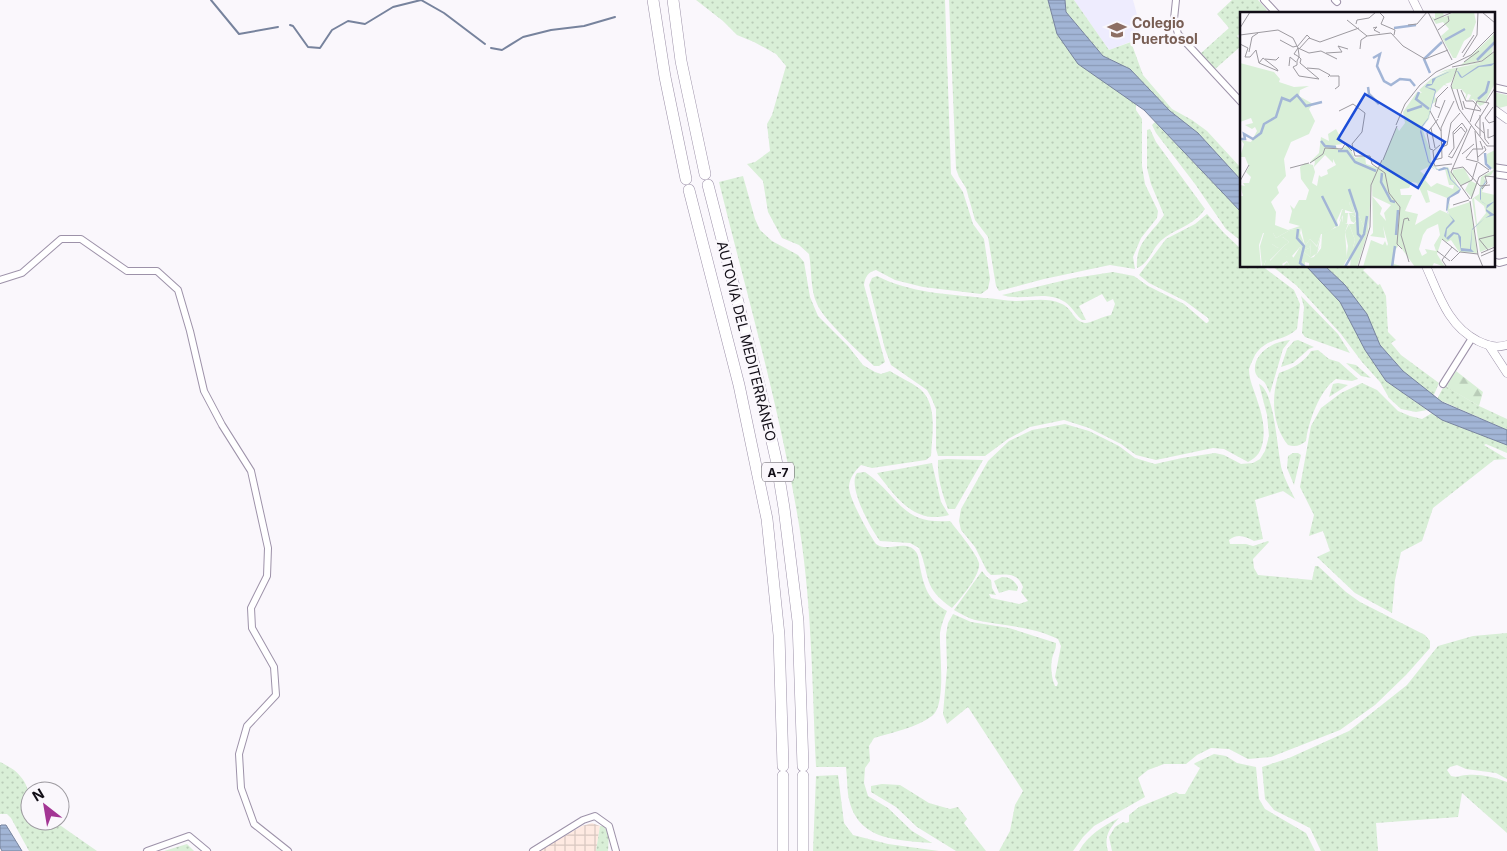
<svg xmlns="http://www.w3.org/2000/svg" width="1507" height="851" viewBox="0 0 1507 851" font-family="Inter,sans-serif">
<defs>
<pattern id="industrial-grid" width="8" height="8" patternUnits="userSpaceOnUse" patternTransform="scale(1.25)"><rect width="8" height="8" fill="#feeae2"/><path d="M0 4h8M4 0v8" fill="none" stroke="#d9c8c1"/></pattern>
<pattern id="grass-dots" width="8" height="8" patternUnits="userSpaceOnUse" patternTransform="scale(1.25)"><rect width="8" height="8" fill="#d9efd7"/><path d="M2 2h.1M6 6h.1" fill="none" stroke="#b9ccb8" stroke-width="1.8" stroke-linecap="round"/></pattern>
<pattern id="forest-firs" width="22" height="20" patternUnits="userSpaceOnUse" patternTransform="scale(1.25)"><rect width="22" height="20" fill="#d9efd7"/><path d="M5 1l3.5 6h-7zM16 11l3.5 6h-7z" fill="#b9ccb8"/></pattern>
<pattern id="water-rules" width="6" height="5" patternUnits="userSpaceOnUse" patternTransform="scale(1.25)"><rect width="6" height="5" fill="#a2b5d6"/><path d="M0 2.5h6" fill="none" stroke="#8a9ab7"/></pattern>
</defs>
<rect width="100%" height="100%" fill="#faf7fc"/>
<!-- industrial -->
<polygon fill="url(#industrial-grid)" points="592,823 600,826 596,851 539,851 582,826"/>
<!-- education -->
<polygon fill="#eeecfe" points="1074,0 1133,0 1139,22 1140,38 1109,50"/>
<!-- grass -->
<g fill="url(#grass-dots)">
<path d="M696,0H945L951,174L963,192L973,224L984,239L990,279L988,289L981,294L923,287L895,280L876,270C868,272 865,277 864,285L885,362L879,366H874C860,353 823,319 817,304C810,289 812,270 809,254L799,245L782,238L768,212L763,181L747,164L755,162L770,151L767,124L772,115L786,66L776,54L754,42L737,35L723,21Z"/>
<polygon points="949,0 1048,0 1057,34 1113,88 1136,104 1136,110 1142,119 1142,166 1145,184 1158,211 1157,218 1141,238 1133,257 1135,269 1110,265 1044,279 999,291 996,286 988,237 975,220 966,188 959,177 956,169"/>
<polygon points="1065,0 1074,0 1109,50 1131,42 1143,75 1172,109 1192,120 1207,131 1241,168 1241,180 1198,133 1170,111 1130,69 1103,56 1066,12"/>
<polygon points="1232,0 1258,0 1267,10 1262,14 1241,14 1241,33 1237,36 1241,40 1241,46 1214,70 1200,54 1229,28 1217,14"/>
<polygon points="1155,122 1241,212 1241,241 1226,229 1195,184 1156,133 1152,125"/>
<path d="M1150,129L1156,142L1205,209C1193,226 1177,228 1163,239C1152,247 1150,263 1137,268C1135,242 1152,234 1164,215L1151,184L1147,168V130Z"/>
<path d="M743,176L755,219L760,230L772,241L798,255L804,262L810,297L818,316L848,346L863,365L875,372L881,374L890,371C899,377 911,382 920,389C938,404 932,435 931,456L926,460L872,468L861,465C855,471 850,477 849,486C848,497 869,534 876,544C888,553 906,538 916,552C919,556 919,562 920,567C924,587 928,600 947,611C944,618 941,625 940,633C939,650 947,705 932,716C915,728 894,732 874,738L869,746L870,761L865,768L864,783L868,796L888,808L912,831L932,843C894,840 855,840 848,794C847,785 847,776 846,767H816C812,682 812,597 797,513C778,401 746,292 719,182Z"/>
<path d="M1207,214L1224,233L1241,249V266H1262L1294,290L1300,304L1297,329C1283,342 1267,337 1255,355C1253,359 1250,366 1249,369C1249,376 1251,383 1253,388C1259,406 1266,422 1263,441C1261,451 1258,457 1248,462L1224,449L1213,448L1156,460L1136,455L1121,444L1089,428L1064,420L1030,427L1008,439L985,456H938L936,449V409L931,397L927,390L891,365L885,349L869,285L872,278L877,276C910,293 948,294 984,298C995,298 1005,301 1015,301C1032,301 1046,297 1062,304C1073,309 1073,321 1085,323C1091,323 1103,316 1111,315L1115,304L1113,299L1107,302L1102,294L1079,306L1086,320H1082C1076,315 1072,307 1065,302C1045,289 1023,302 1002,295L1074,278L1113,272L1134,276L1148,286L1184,304L1206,323H1207L1209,321L1208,318L1185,301L1149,283L1139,275L1166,239L1195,224Z"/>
<polygon points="1272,266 1306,266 1312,271 1340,302 1365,350 1386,381 1427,410 1416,412 1401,409 1389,398 1380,382 1362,362 1341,334 1297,286"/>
<polygon points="1325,266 1369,266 1363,270 1378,285 1380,284 1386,296 1388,332 1396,340 1391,343 1401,355 1439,383 1433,397 1403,371 1380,345 1366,314 1345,285"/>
<polygon points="1301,296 1338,334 1350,353 1305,337 1302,333 1304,307"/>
<path d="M1290,340L1283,349L1270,393C1268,390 1267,386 1265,383C1262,379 1256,378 1255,371C1253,353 1274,341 1290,340Z"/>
<polygon points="1298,340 1314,347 1309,349 1293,363 1281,367 1287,349 1294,341"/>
<path d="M1318,350L1329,359L1339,362L1358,379L1352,381L1336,379C1320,389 1308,423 1306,441C1300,446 1295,447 1288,445C1272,425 1271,396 1279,373C1291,369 1305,362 1311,351Z"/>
<polygon points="1346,363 1356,365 1371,378 1361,376"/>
<polygon points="1338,383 1348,385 1329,397 1333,384"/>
<polygon points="1362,383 1377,390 1398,411 1410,416 1422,419 1432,413 1442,420 1507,445 1507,453 1486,444 1484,445 1507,459 1494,460 1433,508 1422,541 1401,552 1395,580 1392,613 1355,593 1317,557 1330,551 1323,531 1309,536 1314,515 1300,487 1311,426 1321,408 1341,393"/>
<path d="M1259,384C1275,391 1277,452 1282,470C1285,480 1290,489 1295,499L1283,491L1255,500L1263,539L1254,541C1245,536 1237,533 1229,540L1230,544H1246L1253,546L1268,541L1269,542L1253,559L1254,568L1258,575L1312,580L1315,566H1318L1346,592L1360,602L1425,635L1430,641V648L1406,675L1375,705L1340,730L1271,757L1248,759L1229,749L1211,748L1197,755L1186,764H1164L1148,770L1138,778L1145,797L1094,826L1083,837L1073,851H999L1010,831L1015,805L1023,791L968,707L947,724L943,714L947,668L946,635L948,623L953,614L971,622L1009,628L1056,643C1056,648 1055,650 1053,655C1050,664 1051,677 1055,686H1057L1058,683L1055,677L1061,646L1058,639C1032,626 1003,626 975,620C968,618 961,614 954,610L982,571L986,576L991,580L992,588L996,595L989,594L991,598L1019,604L1028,601L1021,592L1023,587C1017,571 1005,575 991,575L987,571L975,547L961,530L959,521L961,509L988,461L1009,441L1032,430L1065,424L1089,431L1119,446L1135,458L1155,464L1182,458L1215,453L1224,455L1241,464L1253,463L1260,459L1265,451L1269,436L1267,415Z"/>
<polygon points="1447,385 1447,387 1479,406 1507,419 1507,430 1437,399 1444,386"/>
<polygon points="1293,453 1298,453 1301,455 1294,485 1287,468 1288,456"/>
<path d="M947,459L983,460L955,509H948C942,493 937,477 938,460Z"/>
<path d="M932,463L941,502L949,515C914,525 896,497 877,473Z"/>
<path d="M865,472C899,495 900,525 950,521C957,530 977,554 979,563C981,575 960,599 952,608C922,587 931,578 919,548L910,543L880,541C871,529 847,486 857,473Z"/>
<path d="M1002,577C1010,577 1014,580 1018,587L1017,591L1009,590L999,593L994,581Z"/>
<path d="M1507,633V779L1496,773L1466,769L1457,765L1450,767L1447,770L1451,776C1458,778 1461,775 1467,775C1481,774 1494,777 1507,782V833L1462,793L1458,817L1376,823L1378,851H1321L1310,828L1274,810L1265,799L1262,767L1289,758L1349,731L1407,685L1438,646L1473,636Z"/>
<polygon points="1214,754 1226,756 1237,763 1256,767 1259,799 1265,809 1306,833 1315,851 1112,851 1109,837 1115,827 1123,822 1126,823 1129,822 1129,815 1139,807 1176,792 1179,794 1185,794 1200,768 1194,764 1195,763"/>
<path d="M0,762C5,764 9,767 14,770C32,785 30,800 30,821H54L97,851H29L11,818L7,814H0Z"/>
<polygon points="838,775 844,823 853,835 888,844 939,851 813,851 816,776"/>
<polygon points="882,784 900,785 929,803 950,809 958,807 967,819 964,823 986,851 956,851 917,827 896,807 871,792 871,786"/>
<path d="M1119,818C1109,829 1104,836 1108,851H1079C1088,835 1103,826 1119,818Z"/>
<polygon points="600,826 604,826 609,833 608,851 596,851"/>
<polygon points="187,844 194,851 164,851"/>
</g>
<!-- forest -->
<polygon fill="url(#forest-firs)" points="1456,371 1483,392 1479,406 1448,388 1447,385"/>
<!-- garden -->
<polygon fill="#d9efd7" points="1493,92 1507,95 1507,106 1499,108 1493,103"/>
<!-- water -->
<g fill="url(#water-rules)" stroke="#77839d">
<polygon points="1048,0 1065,0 1066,12 1103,56 1130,69 1170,111 1198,133 1241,180 1241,212 1144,110 1078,64 1057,34"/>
<polygon points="1306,266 1325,266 1345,285 1367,314 1380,345 1403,371 1442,402 1507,430 1507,445 1442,420 1386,381 1365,350 1340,302"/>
<polygon points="1,825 6,825 22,851 2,851 0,847 0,826"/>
</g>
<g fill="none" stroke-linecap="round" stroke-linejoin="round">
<!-- stream -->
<g stroke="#77839d" stroke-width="2">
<polyline points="211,0 239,34 278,27"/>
<polyline points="290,25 293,26 308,47 320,48 332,30 348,21 365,24 393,7 421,0 444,13 485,44"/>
<polyline points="491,48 502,50 523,37 551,30 584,26 615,17"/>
</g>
<!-- minor casing -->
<g stroke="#9d92a9" stroke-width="8">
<g id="minor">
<polyline points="1176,0 1174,19 1178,34 1241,102"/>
<polyline points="1264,0 1277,14"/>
<polyline points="1335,0 1337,2"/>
<polyline points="1493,87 1507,90"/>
<polyline points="1493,167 1507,169"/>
<polyline points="1493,174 1507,176"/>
<polyline points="1493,261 1499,263 1507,261"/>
<polyline points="0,280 22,273 61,239 81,239 127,271 157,271 178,290 190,331 204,391 222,425 251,471 268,548 267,576 251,608 252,628 274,667 276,695 247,726 239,754 241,788 254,824 288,851"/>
<polyline points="1443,384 1472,338"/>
<polyline points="147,851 189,836 207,851"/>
<polyline points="533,851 583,820 595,816 609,826 616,851"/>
</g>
</g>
<!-- tertiary casing -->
<g stroke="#9d92a9" stroke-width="9">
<g id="tertiary">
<polyline points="1413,0 1420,14"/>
<polyline points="1493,109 1507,119"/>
<path d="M1426,266C1439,295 1448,326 1478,341C1489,346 1495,348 1507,345"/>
<polyline points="1490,347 1507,373"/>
</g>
</g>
<!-- motorway casing -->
<g stroke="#9d92a9" stroke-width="12">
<g id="motorway">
<polyline points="653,0 665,77 686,179"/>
<polyline points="673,0 681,61 705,174"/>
<polyline points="708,185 759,384 776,459 784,508 798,621 803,766"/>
<polyline points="689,190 739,385 767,519 779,635 783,766"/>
<polyline points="783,776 783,851"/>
<polyline points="803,776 803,851"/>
</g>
</g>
<!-- minor -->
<use href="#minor" stroke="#fff" stroke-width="6"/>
<!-- tertiary -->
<use href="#tertiary" stroke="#fff" stroke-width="8"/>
<!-- motorway -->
<use href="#motorway" stroke="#fff" stroke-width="11"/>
</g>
<!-- icons -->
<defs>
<g id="school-bare" transform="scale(1.5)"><path d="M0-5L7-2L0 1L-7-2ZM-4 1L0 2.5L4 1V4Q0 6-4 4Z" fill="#8d6e63" stroke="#faf7fc" stroke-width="2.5" paint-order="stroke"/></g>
</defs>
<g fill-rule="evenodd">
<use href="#school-bare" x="1117" y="30"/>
</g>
<g text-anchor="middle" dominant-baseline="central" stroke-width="5" stroke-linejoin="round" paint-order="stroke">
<!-- shield labels -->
<rect fill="#faf7fc" stroke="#58545c" stroke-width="1" x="762" y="462.5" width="32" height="19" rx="4"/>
<g font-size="12" font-weight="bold" fill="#120e17">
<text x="778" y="472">A-7</text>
</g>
<!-- education labels -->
<g font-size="14" font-weight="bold" fill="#785e54" stroke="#faf7fc" text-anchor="start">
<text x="1132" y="22">Colegio<tspan x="1132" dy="16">Puertosol</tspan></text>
</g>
<!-- street labels -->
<g font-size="14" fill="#120e17" stroke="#faf7fc">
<text transform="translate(747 341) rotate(76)">AUTOVÍA DEL MEDITERRÁNEO</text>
</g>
</g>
<!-- overview -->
<g transform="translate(1240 12)">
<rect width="255" height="255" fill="#faf7fc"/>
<path d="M195,0H203L204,5L215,0H234L236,10L231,24L224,29L216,46H213L201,24L209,17L203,10L196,12L191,4L195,7ZM255,21L252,42L244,48L225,52L241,50L255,40V71L244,92L240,94L233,87L228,89L231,83L228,82L225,89L226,82L221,77H211L216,59L211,70L205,72L208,74L204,73L194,83L197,89L192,92L189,107L182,116L190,138L191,151L198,157L208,155L220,178L207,186L187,178L190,190L186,191L177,171L172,170L169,176L160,177L161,183H172L165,199L178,202L175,213L200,198L209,202L207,197L210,190L209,197L230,190L237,241L219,240L211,228L207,230L202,227L197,242L205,255L194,251L192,255H175L159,233L153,241L154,252L164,255H123L131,228L143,233L145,229L147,234L148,232L143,214L145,226L130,224L133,221L132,168L128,219L117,255H110L111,245L106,248L108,234L105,220L109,212L115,228L113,235L127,222L119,204L114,211L111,209L109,201L115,205L117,203L111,190L109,191L114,201L102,197L97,208L98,216L95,215L86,222H81L77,234L70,227L65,234L61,216L50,218L36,226L33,221H23L19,233L21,255H0V184H3L0,173L5,174L3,171H9L11,165L6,160L9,155L5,145H0L4,132L1,128L11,130L17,119L15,115L12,117L5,113L13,111L11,106L0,110V51L34,60L40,67L39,70L54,75L69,74L60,78L59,84L73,92L69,97L75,109L69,122L51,130L44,147L46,164L37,175L39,181L31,190L36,200L35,213L48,218L60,214L49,211L52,199L50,193L54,197L59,188H66L69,178L61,167L60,155L65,151L73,153L75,160L72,171L77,174L79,163L81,165L88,162L87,158L96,153L93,147V151L85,143L74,155L75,149L70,150L79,141L81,125L89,129L88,122L96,117L104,132L95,133L99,138L108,133L115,146L125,144L126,152L139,156L157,115L159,119L165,111L163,100L177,80L182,81L179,78L191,67L209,58L197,62L205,58L241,51L220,54ZM188,107L181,117L189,149L197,158L205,157L209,173H214L213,177L197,171L191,175L185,168L187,165L180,159L190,154L195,158L187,147L180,120L181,115ZM132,184L151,193L144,201L146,209L140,202L142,196ZM198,212L200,223L194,233L196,239L185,237L187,241L182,244L179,237L183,223L187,217ZM224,156L231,169L237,172L232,186L225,178L229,170L221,173L212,163L213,158ZM255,157L251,163L244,166L246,169L242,180L255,183V234L240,240L232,187L239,182L241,165ZM234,186L244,194L246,201L237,212ZM43,225L49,230L44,236L47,238V245L38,241L43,254L47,250L49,253L60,235L62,239L69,236L71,230L70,245L64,240L61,248L74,245L81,232L76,243L82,235L81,255H69V251L65,250V255L24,254L26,248L30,249L46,232L38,236L32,232Z" fill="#d9efd7" fill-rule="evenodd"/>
<path d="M112,189L116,205L108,201L107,211H102L103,203L99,210L102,198L105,196V201H114L109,191ZM119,204L127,222L113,236L115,228L109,212H114ZM61,216L60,221L65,234L70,227L77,235L81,223L77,241L66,249H61L64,240L70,245L71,231L69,236L62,239L60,235L52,244L58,250L49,253L47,249L39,254L38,241L42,238L47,245V238L43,236L49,230L43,225L37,232H32L38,236L42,230L46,232L30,248L33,254L26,248L24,253L30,255H22L20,234L24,221H33L36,226L50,218Z" fill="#d9efd7"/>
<path d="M102,204V210L108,212L105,220L107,247L103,255H80L82,222L99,214Z" fill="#d9efd7"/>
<path d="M255,138V156L252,157L246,149L247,142Z" fill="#d9efd7"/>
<path d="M255,51L251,54L239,55L222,66L220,65L217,59L209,60L196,66L192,73L186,75L195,77L196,79L188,107L181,117L189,149L197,158L204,155L208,156L211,167L221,177L219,181L210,186L207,200L215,209L207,217L206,226L213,220L218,221L221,225V236L230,237L232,217L245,206L250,203L246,199V197L247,193L242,190L240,187V177L245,170L244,168L246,170L245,172L241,177V189L247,193L255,189L246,197L255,203L245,206L232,218L231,237L234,240L221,239L218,223L214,222L208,228L204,224L206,216L213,208L206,198L207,186L220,177L210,167L207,157L199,159L188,150L180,120L181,115L188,106L195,79L185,75L187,72H192V67L208,60L218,59L222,65L238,54Z" fill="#a2b5d6"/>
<path fill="none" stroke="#a2b5d6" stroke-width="2.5" d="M154,16L176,13M205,28L225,17M133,46L140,42L137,54L144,69L151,73L160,67L170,68L175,74M237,48L255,30M190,61L184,47L202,30M128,75L129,82L139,92M179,80L176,87L189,97M238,87L246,80L249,69M167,99L182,94M0,127H5L4,122L13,127L21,121L24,112L36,105L42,86L50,89L57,83L66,94L82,90M81,129L85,134L96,135M98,139H107L115,150L136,159M245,141L246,152L251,157M142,161L141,170L151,189L155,190M109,177L117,201L118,222L122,226M82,184L97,214M58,217L57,226L64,234L60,251L65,255M156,223L158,198M105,255L124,222L127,204M152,255L155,234"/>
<path fill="none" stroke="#9d9aa0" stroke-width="1" d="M139,0L144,5L141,12L155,18L154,23M188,0L212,48M242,0L255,11M107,8L127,24M194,8L213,0M116,12L117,8L129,6L136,0M168,13L177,12L187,0M0,16L10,0M133,16L137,15L134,18L140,21M198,18L209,9L208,4M0,23L38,18L53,26L58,36L59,43V45L57,49V53L53,55L59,64L79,67L60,51L61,47L59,45L56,43L54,42L58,36L69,41L81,39L97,47M127,24L151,21L163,34L185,47L208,38M40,28L53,35L57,34M0,32L8,36L5,45H10L16,38L19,51M57,35L67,23L70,26M59,37L69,26L80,30L119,16M120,37L121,28L127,24M9,40L12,25L18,21M86,41L102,40L98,34L108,37M222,41L234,23M223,45L237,23L238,0M23,46L37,57L38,59L19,51ZM25,47L36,48L39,45M224,50L239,39M49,54L50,45L56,50M212,55L242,49L255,39M67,56L79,57L90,63L88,65M217,56L211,74L219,97L247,134H255M90,64H99V74L95,77M217,77L223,98M221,78L226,89H233L241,98M223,89L225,96L241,99M246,90L255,76M253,95L245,106L249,111L255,109M200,96L195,94L197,86L208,75M99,99L113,92L125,101L122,120L112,132L115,144M190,99L201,119M206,105L214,89M198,106L205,88M230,110L237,89L249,91M243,110L245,127L249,132M156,113L165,92L180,73L196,60L231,43L255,19M191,116L195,136M248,117V126L255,123M235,119L238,149M244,121L235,113L249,91M214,122L221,115L225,120M240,124V103M200,133L193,139L194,148L202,146L201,116L206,105M202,135L207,133L211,111L220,101M193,138L190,137L187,121L198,107M222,142L234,132M115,144H130L132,152L145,161L149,181L160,195L157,232L162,237M208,144L212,146L227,118L222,111L213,120L214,136L209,143M238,145L246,138L244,134M226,146L233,137H243L240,129M226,147L238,150L249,158M143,148L157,114M193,149L195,154L212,152M70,151L83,142L85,136L102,137L105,132L112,139M50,156L69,151M212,157L223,155L240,174L250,173M0,169L9,153M220,174L232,168L237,151M242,177L247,171L245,164L255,165M230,187L211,160L231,114M231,187L239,165L249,159M230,189L238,243L243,255M213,193L229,188M202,227L218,240M248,238L239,227L255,223M197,239L210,249M241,241L255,235M241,244L255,238M211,249L220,240L238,242M169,250L161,223L164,207L168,206L169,209M206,254L202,248L212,235M118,255L130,215L131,173L142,148"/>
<path fill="#1d4ed8" fill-opacity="0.15" stroke="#1d4ed8" stroke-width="2.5" d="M125,82L205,130L178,176L98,127Z"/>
<rect width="255" height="255" fill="none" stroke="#120e17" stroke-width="2.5"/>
</g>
<!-- north arrow -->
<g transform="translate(45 806) rotate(329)"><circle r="24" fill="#faf7fc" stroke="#9d9aa0"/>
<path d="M0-4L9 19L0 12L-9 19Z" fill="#a33594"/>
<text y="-8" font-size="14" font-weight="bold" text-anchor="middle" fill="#120e17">N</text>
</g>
</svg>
